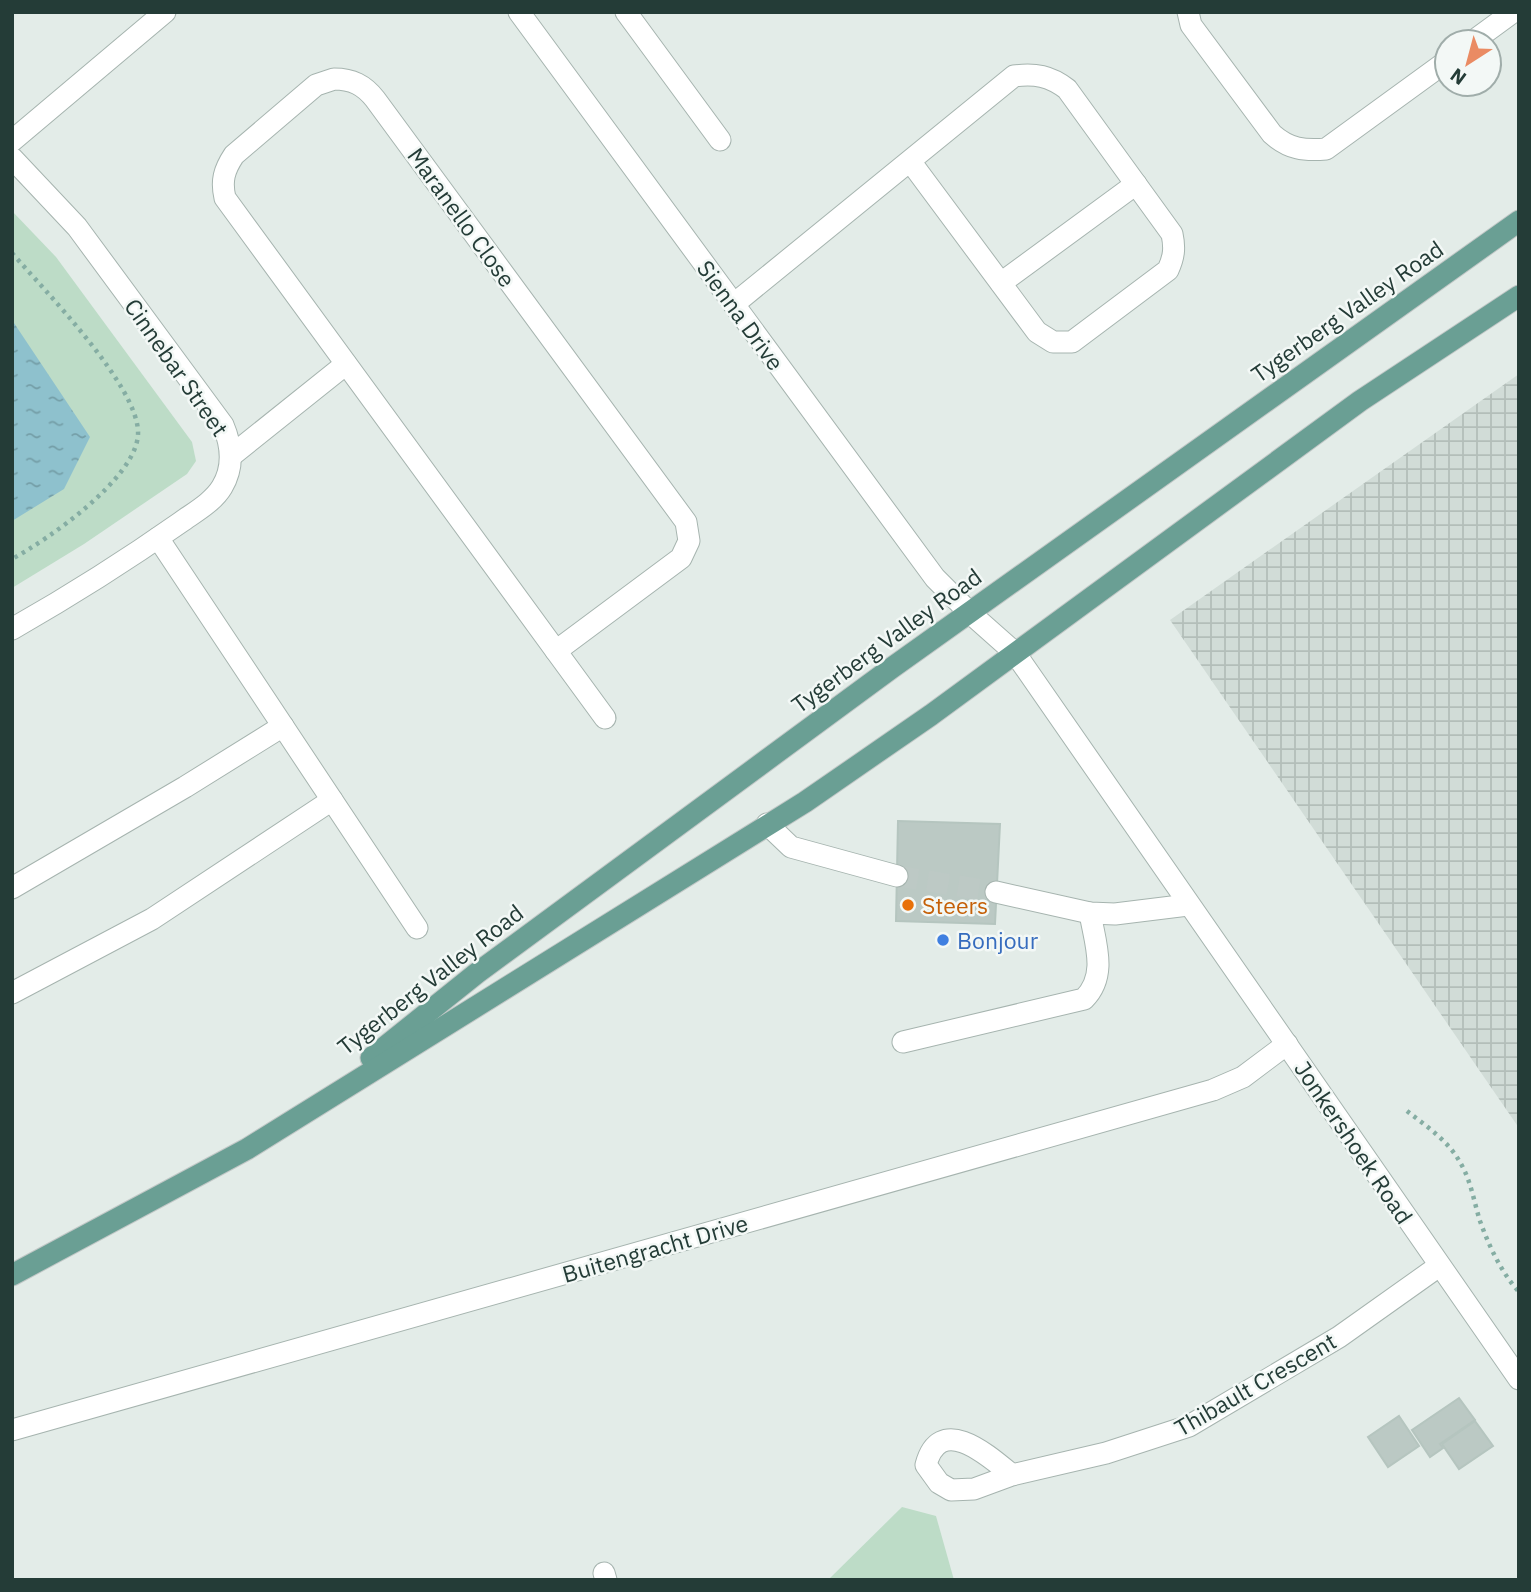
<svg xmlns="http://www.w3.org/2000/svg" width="1531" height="1592" viewBox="0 0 1531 1592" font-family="'IBM Plex Sans',sans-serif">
<defs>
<pattern id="industrial-grid" width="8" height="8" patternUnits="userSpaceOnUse" patternTransform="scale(1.75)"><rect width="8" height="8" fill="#d1dcd7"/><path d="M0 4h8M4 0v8" fill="none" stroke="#b3beb9"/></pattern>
<pattern id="water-ripples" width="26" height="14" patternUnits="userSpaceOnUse" patternTransform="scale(1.75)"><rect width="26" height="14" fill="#8ec1cd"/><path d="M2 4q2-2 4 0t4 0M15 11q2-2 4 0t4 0" fill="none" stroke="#749ea7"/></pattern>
</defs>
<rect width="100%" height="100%" fill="#e3ece8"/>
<!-- industrial -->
<polygon fill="url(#industrial-grid)" points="1519,374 1519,1128 1170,620"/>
<!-- green -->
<g fill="#bddcc7">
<polygon points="12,211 56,257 192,442 196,461 187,474 84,544 12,588"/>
<polygon points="902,1507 936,1516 954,1580 828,1580"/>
</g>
<!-- water -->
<polygon fill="url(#water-ripples)" points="12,320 90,437 64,489 12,521"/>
<!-- building -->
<g fill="#bbc9c4" stroke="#b5c5bf" stroke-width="2">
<polygon points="898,821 1000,824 995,924 896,921"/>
<polygon points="1459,1398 1475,1420 1440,1444 1443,1448 1430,1457 1412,1430"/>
<polygon points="1399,1416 1419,1446 1388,1467 1368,1437"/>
<polygon points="1475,1421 1493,1446 1459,1469 1442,1444"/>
</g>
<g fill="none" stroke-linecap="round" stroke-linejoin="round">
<!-- minor-tunnel -->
<polyline stroke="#bdc9c5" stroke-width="21" stroke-dasharray="21 10" stroke-linecap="butt" points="897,876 996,892"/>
<!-- minor casing -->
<g stroke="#a6b4af" stroke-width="23">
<g id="minor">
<polyline points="519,12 935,578 970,613 1015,653 1519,1379"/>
<polyline points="626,12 720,140"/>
<path d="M1188,12L1191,25L1272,134C1289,149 1304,151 1326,149L1447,61"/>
<polyline points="1472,42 1513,12"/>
<path d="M334,79C352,79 364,85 375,99L686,522L689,541L681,558L556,651L225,198C221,181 224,170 234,155L316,85Z"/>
<polyline points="12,141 165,12"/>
<path d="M12,158L77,227L223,425C232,446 234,467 222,487C213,502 195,512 181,522C127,560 70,596 12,629"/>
<polyline points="1001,283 1136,184"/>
<path d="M734,304L1014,76C1035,73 1050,76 1067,89L1172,234C1175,248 1174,257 1168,270L1072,342H1053L1037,332L910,161"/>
<polyline points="231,456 346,364"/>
<polyline points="158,538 417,928"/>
<polyline points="556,651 605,718"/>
<polyline points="767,824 791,847 897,876"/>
<polyline points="12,888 185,787 283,726"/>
<polyline points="996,892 1090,913 1115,914 1188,905"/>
<polyline points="12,993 152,919 332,800"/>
<path d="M903,1042L1084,999C1108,975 1095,943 1090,913"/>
<polyline points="12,1430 1213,1090 1243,1077 1287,1044"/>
<path d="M1012,1475C989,1456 940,1412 926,1465L939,1483L951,1490L974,1489L1012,1475L1106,1453L1189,1426L1339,1337L1439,1266"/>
<polyline points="604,1573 606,1580"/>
</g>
</g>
<!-- major casing -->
<g stroke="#c2c8c7" stroke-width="23">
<g id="major">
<polyline points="371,1058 477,973 893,667 1519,221"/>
<polyline points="12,1275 247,1149 805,802 931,715 1360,401 1519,296"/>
</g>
</g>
<!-- path -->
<g stroke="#85ada3" stroke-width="4.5" stroke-dasharray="3.5 5" stroke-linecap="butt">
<path d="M12,253C43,289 141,388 138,435C135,479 49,539 12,559"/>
<path d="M1407,1111C1426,1126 1449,1141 1461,1164C1471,1181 1474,1202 1480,1221C1489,1246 1501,1272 1519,1292"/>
</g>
<!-- minor -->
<use href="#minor" stroke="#fff" stroke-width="21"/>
<!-- major -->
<use href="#major" stroke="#6a9f94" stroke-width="21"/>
</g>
<!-- markers -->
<circle fill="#e8710a" stroke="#f3f8f6" stroke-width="2.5" cx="908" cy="905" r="7"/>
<circle fill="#3f7fe0" stroke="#f3f8f6" stroke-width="2.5" cx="943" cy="940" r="7"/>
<g text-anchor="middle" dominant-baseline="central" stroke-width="5" stroke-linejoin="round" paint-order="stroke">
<!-- street labels -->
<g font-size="23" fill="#243c37" stroke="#f3f8f6">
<text transform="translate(462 217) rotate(54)">Maranello Close</text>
<text transform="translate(1347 311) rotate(-35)">Tygerberg Valley Road</text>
<text transform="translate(741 315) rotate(54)">Sienna Drive</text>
<text transform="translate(177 367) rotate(55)">Cinnebar Street</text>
<text transform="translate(886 640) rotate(-36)">Tygerberg Valley Road</text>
<text transform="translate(430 979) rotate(-38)">Tygerberg Valley Road</text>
<text transform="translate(1354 1142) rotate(56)">Jonkershoek Road</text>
<text transform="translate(655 1248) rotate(-16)">Buitengracht Drive</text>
<text transform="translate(1255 1384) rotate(-30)">Thibault Crescent</text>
</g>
<!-- food labels -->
<g font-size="23" fill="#c56008" stroke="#f3f8f6" text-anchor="start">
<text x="922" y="905">Steers</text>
</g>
<!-- shop labels -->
<g font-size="23" fill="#366cbe" stroke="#f3f8f6" text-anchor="start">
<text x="957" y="940">Bonjour</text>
</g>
</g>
<!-- border -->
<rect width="1531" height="1592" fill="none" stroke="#243c37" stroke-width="28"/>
<!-- north arrow -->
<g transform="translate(1468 63) rotate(216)"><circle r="33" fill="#f3f8f6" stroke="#a0adaa" stroke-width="2"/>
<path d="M0-5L12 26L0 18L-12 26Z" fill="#ea8b63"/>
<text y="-10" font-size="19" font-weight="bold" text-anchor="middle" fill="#243c37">N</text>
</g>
</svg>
